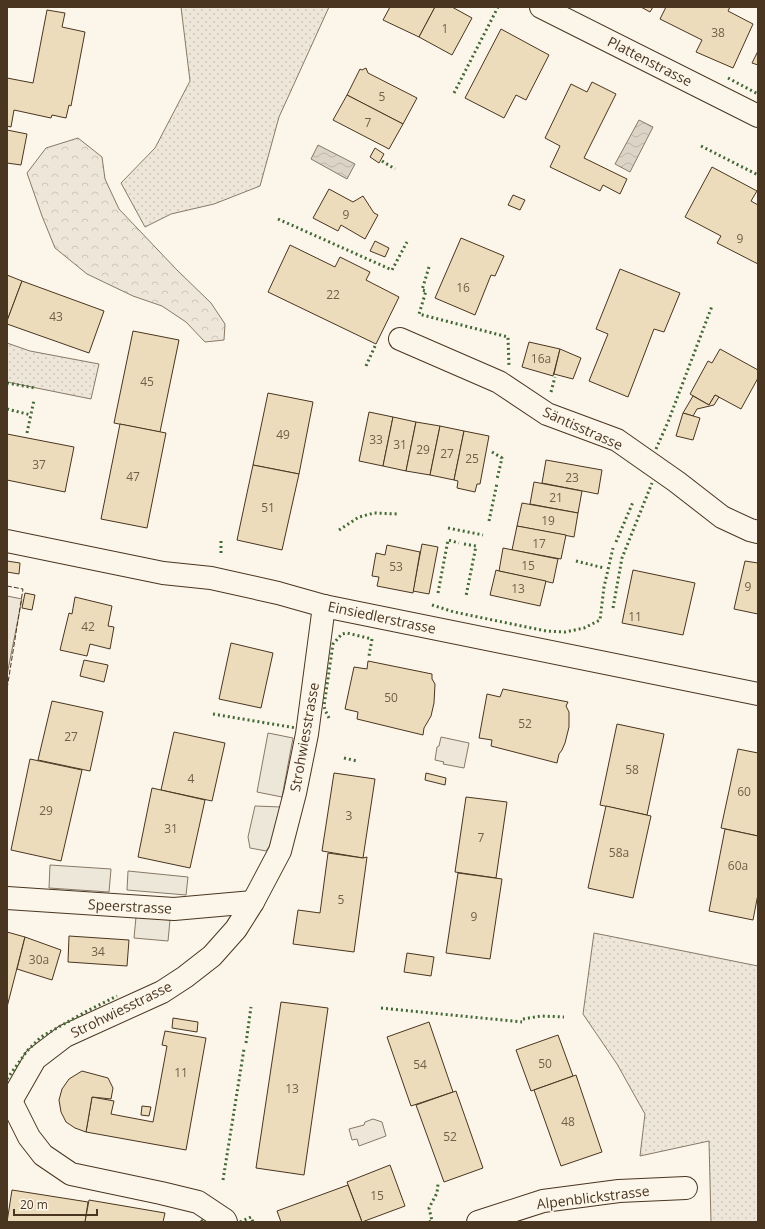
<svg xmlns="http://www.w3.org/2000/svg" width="765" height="1229" viewBox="0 0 765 1229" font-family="'Open Sans',sans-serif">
<defs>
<pattern id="grass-dots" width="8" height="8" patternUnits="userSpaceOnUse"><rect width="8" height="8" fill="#ede6d9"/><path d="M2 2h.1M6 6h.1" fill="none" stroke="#cdc6ba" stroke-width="1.8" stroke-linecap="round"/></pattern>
<pattern id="forest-crowns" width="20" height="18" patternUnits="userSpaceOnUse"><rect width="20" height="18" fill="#ede6d9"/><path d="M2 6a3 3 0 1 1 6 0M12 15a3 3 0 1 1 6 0" fill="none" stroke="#cdc6ba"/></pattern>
<pattern id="water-waves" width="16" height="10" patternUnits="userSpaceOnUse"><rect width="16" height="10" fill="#dcd4c6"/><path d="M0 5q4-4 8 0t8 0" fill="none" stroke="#beb7aa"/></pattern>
</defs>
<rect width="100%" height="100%" fill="#fbf6e9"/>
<!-- grass -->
<g fill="url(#grass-dots)" stroke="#887966">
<polygon points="181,7 329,7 279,117 260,186 214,204 171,214 145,227 121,183 155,148 190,81"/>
<polygon points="7,343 30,351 99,364 91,399 7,382"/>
<polygon points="594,933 758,966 758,1222 711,1222 709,1141 640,1156 645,1114 617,1064 583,1014"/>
</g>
<!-- forest -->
<polygon fill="url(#forest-crowns)" stroke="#887966" points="78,138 102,157 105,179 119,209 177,270 211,303 225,324 224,340 205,342 186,322 162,306 133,296 87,274 55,248 42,216 27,173 46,148"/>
<!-- park -->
<g fill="#ede6d9" stroke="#887966">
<polygon points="7,596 22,599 7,675"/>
<polygon points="441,737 469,743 464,768 443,764 444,762 435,760 437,747 439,746"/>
<polygon points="373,1119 382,1122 386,1136 359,1146 357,1139 352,1140 349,1129 364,1125 365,1122"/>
</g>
<!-- parking -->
<g fill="#ede7d9" stroke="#887966">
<polygon points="268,733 293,738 282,797 257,792"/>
<polygon points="255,806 281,807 272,842 266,851 250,848 248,837"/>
<polygon points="50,865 111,869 109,892 49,888"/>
<polygon points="128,871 188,877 186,895 127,890"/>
<polygon points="136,917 170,920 168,941 134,938"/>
</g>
<!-- water -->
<g fill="url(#water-waves)" stroke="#887966">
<polygon points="639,120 653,127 630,172 615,164"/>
<polygon points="318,145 355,164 347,179 311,159"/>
</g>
<!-- building -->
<g fill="#ecdcbc" stroke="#4a3520">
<polygon points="390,7 435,7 419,37 383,20"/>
<polygon points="435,7 452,7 472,18 452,55 419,37"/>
<polygon points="641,7 653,7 650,12"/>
<polygon points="666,7 730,7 728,11 753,24 733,68 696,52 702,40 660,19"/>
<polygon points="47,10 65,13 62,27 85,32 71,106 69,105 66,118 52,115 51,118 14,110 11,127 7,126 7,78 33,83"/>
<polygon points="501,29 549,55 526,100 516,95 504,118 465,98"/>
<polygon points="758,51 758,65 752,63"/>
<polygon points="366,68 368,73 417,98 403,124 347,95 360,69 362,70"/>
<polygon points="592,82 616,94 584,158 627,179 620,194 603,185 600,191 550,167 560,146 545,138 571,84 587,92"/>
<polygon points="347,95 403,124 389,149 333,120"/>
<polygon points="7,130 27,134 21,165 7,163"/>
<polygon points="375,148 384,154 379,163 370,157"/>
<polygon points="712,167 757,191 751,201 758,205 758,264 717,243 721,236 685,217"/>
<polygon points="329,189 353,202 363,196 374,213 378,215 365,239 341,225 338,231 313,218"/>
<polygon points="513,195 525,200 520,210 508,205"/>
<polygon points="461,238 504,256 495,276 491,275 475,315 435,298"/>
<polygon points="375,241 389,248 385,257 370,251"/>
<polygon points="290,245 335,267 340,257 370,272 366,280 399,297 376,344 268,292"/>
<polygon points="620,269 680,293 664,332 654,329 628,397 589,381 608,334 596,329"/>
<polygon points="7,275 22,281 7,321"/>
<polygon points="22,281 104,311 89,353 7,324 7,321"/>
<polygon points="133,331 179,340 160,432 114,423"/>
<polygon points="529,342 560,349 553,376 522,367"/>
<polygon points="560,349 581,358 573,379 554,374"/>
<polygon points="720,349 758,370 758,378 741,409 715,395 709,405 690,394 708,361 712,363"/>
<polygon points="268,393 313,402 299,474 253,465"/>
<polygon points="715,395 719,397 714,405 697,409 693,416 683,413 693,396 709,405"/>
<polygon points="369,412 393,417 383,466 359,461"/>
<polygon points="683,413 700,418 693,440 676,436"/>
<polygon points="393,417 416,422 406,471 383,466"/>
<polygon points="416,422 440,426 430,475 406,471"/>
<polygon points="120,424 166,433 147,528 101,519"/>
<polygon points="440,426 464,431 454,480 430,475"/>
<polygon points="464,431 489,436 480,484 477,484 475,492 457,488 458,481 454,480"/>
<polygon points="7,434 74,447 65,492 7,480"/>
<polygon points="546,460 602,470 598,494 542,483"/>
<polygon points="253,465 299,474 282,550 237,540"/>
<polygon points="534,482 582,491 578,513 530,504"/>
<polygon points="522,503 578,513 574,537 517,526"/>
<polygon points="517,526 566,535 561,559 512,550"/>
<polygon points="422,544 438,547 429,594 413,591"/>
<polygon points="387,545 420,552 413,593 377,586 379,577 372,576 376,553 385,555"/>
<polygon points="503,548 558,559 553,583 499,571"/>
<polygon points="7,561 20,563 19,574 7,572"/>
<polygon points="745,561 758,563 758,614 734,609"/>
<polygon points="496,570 499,571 546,581 540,606 490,595"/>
<polygon points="633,570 695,583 683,635 622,623"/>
<polygon points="25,593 35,595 32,610 22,608"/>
<polygon points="75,597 112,606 108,626 114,627 110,649 90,644 87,656 60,650 69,613 72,614"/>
<polygon points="231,643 273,653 261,708 219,699"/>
<polygon points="84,660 108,665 104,682 80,676"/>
<polygon points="368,661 432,674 432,679 435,684 434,703 431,716 424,728 423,735 357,719 358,712 345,709 354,667 367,669"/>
<polygon points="503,689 568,702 566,706 569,712 569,727 565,743 562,750 559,754 557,763 491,746 492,740 479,738 487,694 500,697"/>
<polygon points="52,701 103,712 90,771 38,760"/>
<polygon points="617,724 664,734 647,815 600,805"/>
<polygon points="174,732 225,743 212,801 161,790"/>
<polygon points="738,749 758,753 758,836 721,828"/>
<polygon points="30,759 82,770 61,861 11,850"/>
<polygon points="334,773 375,779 363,858 322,851"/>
<polygon points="426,773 446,778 445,785 425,780"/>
<polygon points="152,788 205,800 190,868 138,857"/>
<polygon points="466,797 507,802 496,878 455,872"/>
<polygon points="606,806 651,816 633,898 588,888"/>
<polygon points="725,829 758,836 758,894 753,920 709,911"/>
<polygon points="328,853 363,858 367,857 354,952 293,944 298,910 320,913"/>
<polygon points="458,873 502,879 490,959 446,953"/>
<polygon points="7,932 25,937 7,1007"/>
<polygon points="69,936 129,940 127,966 68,962"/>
<polygon points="25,937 61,950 52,980 17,969"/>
<polygon points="407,953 434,957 431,976 404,972"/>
<polygon points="281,1002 328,1008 304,1175 256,1168"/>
<polygon points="173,1018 198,1022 197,1032 172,1028"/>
<polygon points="429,1022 453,1092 411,1106 387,1037"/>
<polygon points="165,1031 206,1038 186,1150 86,1132 92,1097 114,1101 111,1114 153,1122 167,1046 162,1045"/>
<polygon points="558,1035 573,1076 531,1091 516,1050"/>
<polygon points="82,1071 108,1078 113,1088 111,1099 92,1097 86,1132 75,1128 66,1122 61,1112 59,1100 62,1089 69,1079"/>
<polygon points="576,1075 602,1152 561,1166 534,1090"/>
<polygon points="456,1091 483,1168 444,1182 416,1105"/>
<polygon points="142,1106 151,1107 149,1116 141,1115"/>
<polygon points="390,1165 405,1206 362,1222 347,1182"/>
<polygon points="348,1185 362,1222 281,1222 277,1211"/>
<polygon points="12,1190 88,1202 85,1222 7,1222"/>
<polygon points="89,1200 165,1213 163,1222 85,1222"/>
</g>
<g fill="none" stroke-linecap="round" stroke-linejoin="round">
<!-- minor casing -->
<g stroke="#4a3520" stroke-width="24">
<g id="minor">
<polyline points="541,7 758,116"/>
<polyline points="400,339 499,382 547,414 617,440 677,482 722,517 750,530 758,532"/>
<polyline points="7,898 174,909 253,902"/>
<polyline points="11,1101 35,1059 65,1036 162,992 185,977 212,956 236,929 253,902 280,851 295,793 307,734 324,606"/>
<polyline points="11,1101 29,1137 43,1155 71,1174 161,1193 198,1202 225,1220 226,1222"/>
<polyline points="478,1222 543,1201 619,1191 686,1188"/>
</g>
</g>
<!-- major casing -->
<g stroke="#4a3520" stroke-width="24">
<polyline id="major" points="7,541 163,573 211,578 278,593 324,606 758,694"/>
</g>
<!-- minor -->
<use href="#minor" stroke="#fbf6e9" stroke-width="22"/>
<!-- major -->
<use href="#major" stroke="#fbf6e9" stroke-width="22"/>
<!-- hedge -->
<g stroke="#436837" stroke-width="3" stroke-dasharray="2 3" stroke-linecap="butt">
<polyline points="728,78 758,94"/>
<polyline points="454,93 498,7"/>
<polyline points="701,146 758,175"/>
<polyline points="382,161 395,169"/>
<polyline points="278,219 392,270 407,242"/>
<polyline points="429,267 422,290 426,291 419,314 508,337 509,367"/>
<polyline points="366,366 375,346"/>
<polyline points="7,383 35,388"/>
<polyline points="551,392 555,377"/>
<polyline points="7,409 31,415"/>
<polyline points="27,433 34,400"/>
<polyline points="656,449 668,422 712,306"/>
<polyline points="492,452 502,458 497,479"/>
<polyline points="489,521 497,483"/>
<polyline points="448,528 483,535"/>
<polyline points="339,530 359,517 374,513 398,514"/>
<polyline points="221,541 221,555"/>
<polyline points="616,542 633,502"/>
<polyline points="464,544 476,546 466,596"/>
<polyline points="576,561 604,568"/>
<polyline points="438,593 448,540 459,543"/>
<polyline points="432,605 454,612 546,631 565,632 584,628 600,620 604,587 613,548"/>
<polyline points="613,608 622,558 652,483"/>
<polyline points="213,714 296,728"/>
<polyline points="329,718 325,710 324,706 333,644 342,634 347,633 372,639 369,656"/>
<polyline points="344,758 357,761"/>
<polyline points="381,1008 522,1022"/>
<polyline points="523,1019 541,1016 564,1017"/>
<polyline points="246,1043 251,1007"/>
<polyline points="7,1079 27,1051 41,1037 87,1011 117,996"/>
<polyline points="223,1180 244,1049"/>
<polyline points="201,1220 203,1222"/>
<polyline points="240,1222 251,1217 253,1222"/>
<polyline points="429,1222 432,1221 429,1208 437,1193 438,1184"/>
</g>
<!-- fence -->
<polyline stroke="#4a3520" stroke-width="1" stroke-dasharray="5 2" stroke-linecap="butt" points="7,586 23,589 7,689"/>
</g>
<g text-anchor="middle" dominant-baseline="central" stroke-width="3" stroke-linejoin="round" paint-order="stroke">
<!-- number labels -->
<g font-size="12" fill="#725f47">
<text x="445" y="28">1</text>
<text x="718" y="32">38</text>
<text x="382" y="96">5</text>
<text x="368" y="122">7</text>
<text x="346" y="214">9</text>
<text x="740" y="238">9</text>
<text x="463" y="287">16</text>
<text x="333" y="294">22</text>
<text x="56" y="316">43</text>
<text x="541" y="358">16a</text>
<text x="147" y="381">45</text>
<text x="283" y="434">49</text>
<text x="376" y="439">33</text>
<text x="400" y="444">31</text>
<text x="423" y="449">29</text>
<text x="447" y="453">27</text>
<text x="472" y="458">25</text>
<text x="39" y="464">37</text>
<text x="133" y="476">47</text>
<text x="572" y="477">23</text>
<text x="556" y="497">21</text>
<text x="268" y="507">51</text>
<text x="548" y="520">19</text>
<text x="539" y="543">17</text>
<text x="528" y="565">15</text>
<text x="396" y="566">53</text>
<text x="748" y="586">9</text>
<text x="518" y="588">13</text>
<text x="635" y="616">11</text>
<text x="88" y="626">42</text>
<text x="391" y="697">50</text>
<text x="525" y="723">52</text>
<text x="71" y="736">27</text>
<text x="632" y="769">58</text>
<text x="191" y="778">4</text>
<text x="744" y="791">60</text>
<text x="46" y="810">29</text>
<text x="349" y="815">3</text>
<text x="171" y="828">31</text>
<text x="481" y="837">7</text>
<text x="619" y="852">58a</text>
<text x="738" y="865">60a</text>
<text x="341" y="899">5</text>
<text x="474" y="916">9</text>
<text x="98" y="951">34</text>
<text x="39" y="959">30a</text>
<text x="545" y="1063">50</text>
<text x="420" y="1064">54</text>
<text x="181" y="1072">11</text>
<text x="292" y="1088">13</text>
<text x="568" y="1121">48</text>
<text x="450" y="1136">52</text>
<text x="377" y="1195">15</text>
</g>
<!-- street labels -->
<g font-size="14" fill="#4a3520" stroke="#fbf6e9">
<text transform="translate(650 61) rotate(27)">Plattenstrasse</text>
<text transform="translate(583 428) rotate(24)">Säntisstrasse</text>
<text transform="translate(382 617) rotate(12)">Einsiedlerstrasse</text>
<text transform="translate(304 737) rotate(-80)">Strohwiesstrasse</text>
<text transform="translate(130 906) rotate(3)">Speerstrasse</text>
<text transform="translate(121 1009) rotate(-26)">Strohwiesstrasse</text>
<text transform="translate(593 1197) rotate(-7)">Alpenblickstrasse</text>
</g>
</g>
<!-- border -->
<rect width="765" height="1229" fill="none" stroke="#4a3520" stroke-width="16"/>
<!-- scale -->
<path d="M14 1209v6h83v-6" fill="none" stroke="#4a3520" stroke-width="2"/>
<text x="20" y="1209" font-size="12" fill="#4a3520" stroke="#fbf6e9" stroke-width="3" paint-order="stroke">20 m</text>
</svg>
